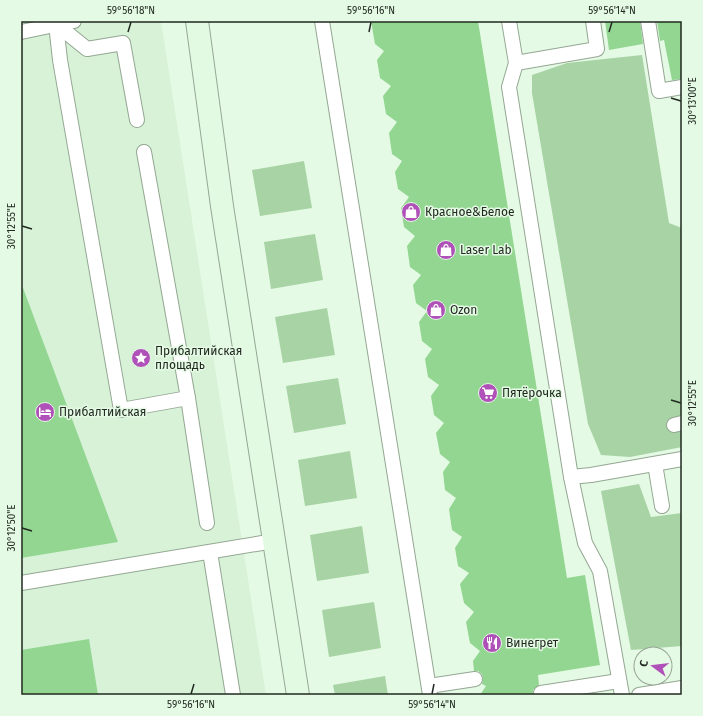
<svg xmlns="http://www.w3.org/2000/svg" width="703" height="716" viewBox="0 0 703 716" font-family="'Fira Sans',sans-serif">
<rect width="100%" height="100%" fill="#e5fae4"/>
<!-- built -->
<polygon fill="#d7f2d6" points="21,21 161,21 266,695 21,695"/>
<!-- green -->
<g fill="#a7d3a5">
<polygon points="642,55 669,223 682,228 682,447 630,457 601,455 588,424 532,93 532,75 567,63"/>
<polygon points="304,161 312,208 260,216 252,170"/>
<polygon points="315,234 323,280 271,289 264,242"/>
<polygon points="327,308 335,355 283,363 275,317"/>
<polygon points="338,378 346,424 294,433 286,386"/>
<polygon points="350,451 357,498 305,506 298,460"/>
<polygon points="639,484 651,517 682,513 682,646 631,650 601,491"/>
<polygon points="362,526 369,573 317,581 310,535"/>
<polygon points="374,602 381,648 329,657 322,610"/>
<polygon points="385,676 388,695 335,695 333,685"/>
</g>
<!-- building -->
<g fill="#92d691">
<polygon points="371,21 478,21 567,578 585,575 600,665 538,675 539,685 533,690 533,695 480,695 486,686 482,684 483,678 482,674 478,671 474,671 473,661 480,651 470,643 466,622 474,612 464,603 460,584 469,573 458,566 455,548 462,537 452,530 449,509 456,498 445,490 443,472 450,462 440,454 436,433 444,423 434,415 431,396 439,385 428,377 425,359 432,349 422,341 419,322 427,311 416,303 413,285 421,275 410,267 407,246 415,236 404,227 401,208 409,197 398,189 395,172 402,161 392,154 389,133 397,122 386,114 383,96 391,86 380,78 377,60 384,51 375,44"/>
<polygon points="605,21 640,21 643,44 609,50"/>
<polygon points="657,21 682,21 682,79 672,80 664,40 660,41"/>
<polygon points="23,288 118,542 21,558 21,289"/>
<polygon points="89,639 98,695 21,695 21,650"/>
</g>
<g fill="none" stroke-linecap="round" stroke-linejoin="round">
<!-- lane casing -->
<g stroke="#94a793" stroke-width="16">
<g id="lane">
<polyline points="322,21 430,695"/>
<polyline points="509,21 516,63 509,87 571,477 585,543 600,571 622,695"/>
<polyline points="648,21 659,91 682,87"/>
<polyline points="56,24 60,60 121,410 188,398 144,152"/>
<polyline points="56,24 87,49 123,43 137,120"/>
<polyline points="21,32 74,21"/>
<polyline points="516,63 597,49 593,21"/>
<polyline points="188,398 207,523"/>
<polyline points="674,425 682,423"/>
<polyline points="655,464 662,506"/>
<polyline points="571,477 591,475 682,459"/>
<polyline points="210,552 233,695"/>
<polyline points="21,583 274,541"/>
<polyline points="429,686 475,679"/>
<polyline points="541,693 619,681"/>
<polyline points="639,695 682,688"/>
</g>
</g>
<!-- secondary casing -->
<g stroke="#94a793" stroke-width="24">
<polyline id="secondary" points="197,21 222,206 298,695"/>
</g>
<!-- lane -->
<use href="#lane" stroke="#fff" stroke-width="14"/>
<!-- secondary -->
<use href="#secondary" stroke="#e2f9e2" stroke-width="22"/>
</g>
<!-- ticks -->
<path fill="none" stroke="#212921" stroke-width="1.5" d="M128,32L131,22M369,32L371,22M609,32L612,22M671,98L681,101M22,226L32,229M671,400L681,403M22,528L32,531M191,694L194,684M432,694L434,684"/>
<!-- icons -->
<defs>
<g id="shop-disc" transform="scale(1)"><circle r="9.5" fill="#b050b9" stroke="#e5fae4"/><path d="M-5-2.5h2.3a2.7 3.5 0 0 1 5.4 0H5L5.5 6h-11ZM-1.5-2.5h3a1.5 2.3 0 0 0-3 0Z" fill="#fff"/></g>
<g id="sight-disc" transform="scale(1)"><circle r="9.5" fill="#b050b9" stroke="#e5fae4"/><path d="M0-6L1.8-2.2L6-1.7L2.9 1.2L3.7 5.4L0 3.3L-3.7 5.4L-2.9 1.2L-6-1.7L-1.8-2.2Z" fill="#fff"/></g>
<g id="supermarket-disc" transform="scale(1)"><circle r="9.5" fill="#b050b9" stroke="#e5fae4"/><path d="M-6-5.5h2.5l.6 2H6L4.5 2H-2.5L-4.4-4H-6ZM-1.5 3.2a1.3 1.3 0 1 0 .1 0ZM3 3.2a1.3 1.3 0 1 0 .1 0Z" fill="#fff"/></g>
<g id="hotel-disc" transform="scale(1)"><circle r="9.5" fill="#b050b9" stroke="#e5fae4"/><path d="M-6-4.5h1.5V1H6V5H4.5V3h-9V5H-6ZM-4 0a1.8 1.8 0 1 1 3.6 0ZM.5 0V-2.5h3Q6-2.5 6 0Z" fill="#fff"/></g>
<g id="restaurant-disc" transform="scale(1)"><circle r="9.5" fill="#b050b9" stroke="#e5fae4"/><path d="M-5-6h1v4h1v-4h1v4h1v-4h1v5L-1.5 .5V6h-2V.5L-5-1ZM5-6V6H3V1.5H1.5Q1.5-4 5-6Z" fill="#fff"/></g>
</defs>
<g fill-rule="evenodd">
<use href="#shop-disc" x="411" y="212"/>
<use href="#shop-disc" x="446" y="250"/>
<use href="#shop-disc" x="436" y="310"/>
<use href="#sight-disc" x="141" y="358"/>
<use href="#supermarket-disc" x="488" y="393"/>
<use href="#hotel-disc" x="45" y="412"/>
<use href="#restaurant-disc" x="492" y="643"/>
</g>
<g text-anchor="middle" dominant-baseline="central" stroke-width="3" stroke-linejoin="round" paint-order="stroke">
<!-- poi labels -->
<g font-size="12" fill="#212921" stroke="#e5fae4" text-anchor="start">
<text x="425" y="212">Красное&amp;Белое</text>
<text x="460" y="250">Laser Lab</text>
<text x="450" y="310">Ozon</text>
<text x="155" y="351">Прибалтийская<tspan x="155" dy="14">площадь</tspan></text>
<text x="502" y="393">Пятёрочка</text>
<text x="59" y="412">Прибалтийская</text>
<text x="506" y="643">Винегрет</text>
</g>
</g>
<!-- border -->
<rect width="703" height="716" fill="none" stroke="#e5fae4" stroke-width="44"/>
<!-- north arrow -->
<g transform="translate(653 666) rotate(285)"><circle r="19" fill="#e5fae4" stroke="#97a696"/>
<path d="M0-3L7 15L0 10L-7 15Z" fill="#b050b9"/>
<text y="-6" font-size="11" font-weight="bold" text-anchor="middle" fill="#212921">С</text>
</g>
<rect x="22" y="22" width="659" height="672" fill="none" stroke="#212921" stroke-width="1.5"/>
<g font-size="10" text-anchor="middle" fill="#212921">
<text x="131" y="14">59°56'18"N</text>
<text x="371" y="14">59°56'16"N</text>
<text x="612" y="14">59°56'14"N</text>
<text transform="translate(692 101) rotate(-90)" y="4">30°13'00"E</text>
<text transform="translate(11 226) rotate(-90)" y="4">30°12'55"E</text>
<text transform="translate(692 403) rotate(-90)" y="4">30°12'55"E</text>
<text transform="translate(11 528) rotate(-90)" y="4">30°12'50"E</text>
<text x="191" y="708">59°56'16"N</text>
<text x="432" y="708">59°56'14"N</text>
</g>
</svg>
